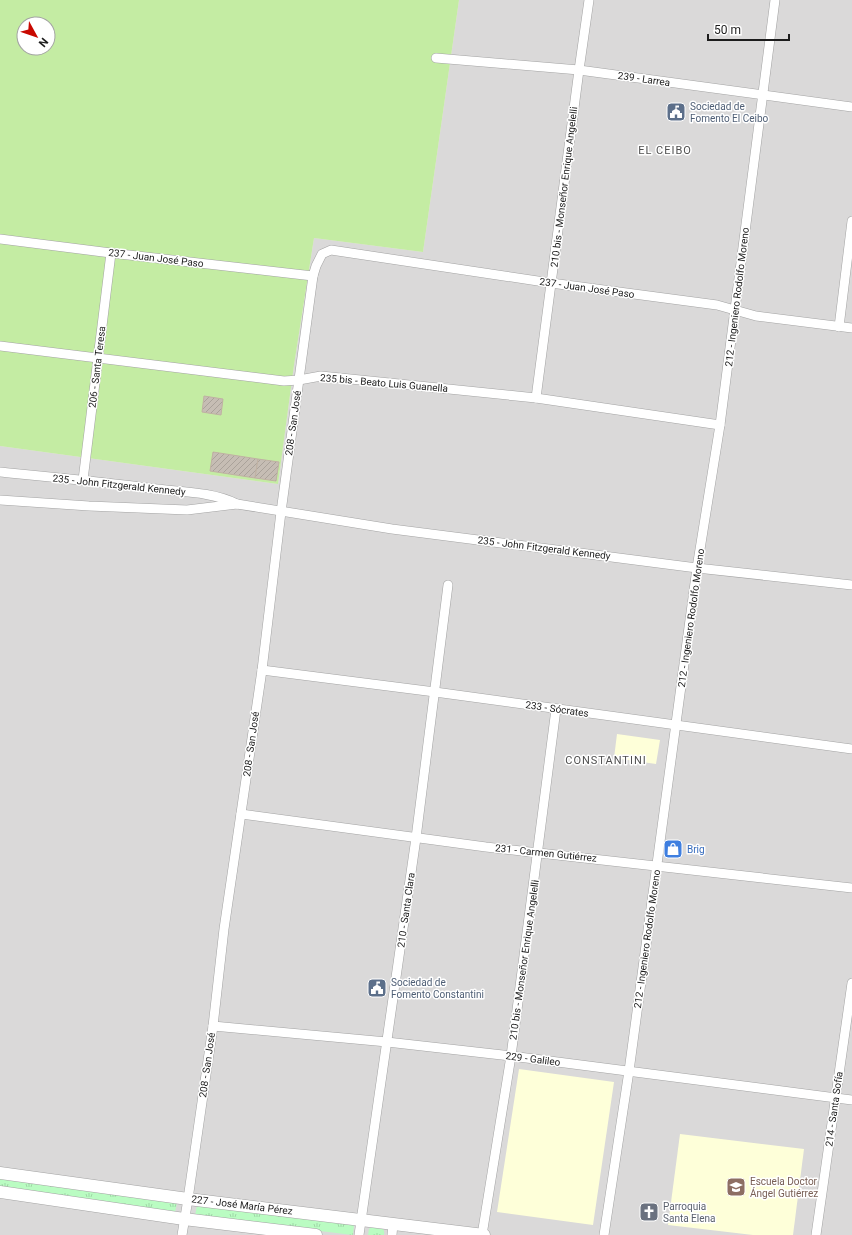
<svg xmlns="http://www.w3.org/2000/svg" width="852" height="1235" viewBox="0 0 852 1235" font-family="Roboto,sans-serif">
<defs>
<pattern id="park-tufts" width="24" height="20" patternUnits="userSpaceOnUse"><rect width="24" height="20" fill="#bafcc2"/><path d="M3 7l-1-3M5 7V3M7 7l1-3M15 17l-1-3M17 17v-4M19 17l1-3" fill="none" stroke="#9fd7a6"/></pattern>
<pattern id="building-hatch" width="6" height="6" patternUnits="userSpaceOnUse"><rect width="6" height="6" fill="#c6bdb4"/><path d="M-1 1l2-2M0 6l6-6M5 7l2-2" fill="none" stroke="#aaa29a"/></pattern>
</defs>
<rect width="100%" height="100%" fill="#eeeae1"/>
<!-- residential -->
<polygon fill="#dad9d9" points="459,0 852,0 852,1235 0,1235 0,446 278,484 294,365 314,238 423,252"/>
<!-- education -->
<g fill="#feffd9">
<polygon points="617,734 660,740 656,764 614,758"/>
<polygon points="519,1069 614,1082 593,1225 497,1212"/>
<polygon points="680,1134 804,1149 793,1235 753,1235 668,1225"/>
</g>
<!-- grass -->
<path fill="#c4eca3" fill-rule="evenodd" d="M0,0H459L423,252L314,238L294,365L278,484L0,446ZM24,24H48V48H24Z"/>
<!-- park -->
<g fill="url(#park-tufts)">
<polygon points="0,1178 177,1203 175,1212 0,1188"/>
<polygon points="197,1205 354,1225 353,1235 195,1216"/>
<path d="M371,1227C377,1227 386,1226 384,1235H368L369,1229Z"/>
</g>
<!-- building -->
<g fill="url(#building-hatch)" stroke="#c0b1a3">
<polygon points="204,396 223,399 221,415 202,412"/>
<polygon points="213,452 258,459 255,478 210,471"/>
<polygon points="258,459 279,462 276,481 255,478"/>
</g>
<g fill="none" stroke-linecap="round" stroke-linejoin="round">
<!-- minor casing -->
<g stroke="#a3a3a3" stroke-width="10">
<g id="minor">
<polyline points="436,58 579,70 852,107"/>
<polyline points="0,239 111,253 313,276"/>
<polyline points="839,327 852,221"/>
<polyline points="0,346 284,381 299,380 321,376 536,398 720,425"/>
<polyline points="536,398 579,70 589,0"/>
<path d="M0,472C52,477 105,482 157,489C183,492 213,492 237,504"/>
<polyline points="83,480 111,253"/>
<polyline points="0,500 89,506 187,510 237,504 392,529 697,568 852,585"/>
<polyline points="262,670 435,692 852,749"/>
<polyline points="241,814 486,847 852,888"/>
<polyline points="213,1026 387,1042 511,1056 852,1100"/>
<polyline points="182,1235 188,1199 213,1026 224,929 262,670 281,512 313,276 316,266 322,254 331,250 551,283 717,305 756,316 852,328"/>
<polyline points="359,1235 416,838 448,585"/>
<polyline points="392,1235 393,1224"/>
<polyline points="482,1235 511,1056 556,709"/>
<polyline points="604,1235 629,1071 697,568 720,425 775,0"/>
<polyline points="816,1235 852,983"/>
</g>
</g>
<!-- tertiary casing -->
<g stroke="#a3a3a3" stroke-width="13">
<g id="tertiary">
<polyline points="0,1173 188,1199 484,1235"/>
<polyline points="0,1192 184,1219 316,1235"/>
</g>
</g>
<!-- minor -->
<use href="#minor" stroke="#fff" stroke-width="9"/>
<!-- tertiary -->
<use href="#tertiary" stroke="#fff" stroke-width="12"/>
</g>
<!-- icons -->
<defs>
<g id="civic-square" transform="scale(1)"><rect x="-9" y="-9" width="18" height="18" rx="4" fill="#5c6f8a" stroke="#fff"/><path d="M-.6-6.5H3V-4.5H.6V-3L4-1V1h2V6H-6V1h2V-1L-.6-3ZM-1.2 2.5V6h2.4V2.5Z" fill="#fff"/></g>
<g id="shop-square" transform="scale(1)"><rect x="-9" y="-9" width="18" height="18" rx="4" fill="#3f7fe0" stroke="#fff"/><path d="M-5-2.5h2.3a2.7 3.5 0 0 1 5.4 0H5L5.5 6h-11ZM-1.5-2.5h3a1.5 2.3 0 0 0-3 0Z" fill="#fff"/></g>
<g id="school-square" transform="scale(1)"><rect x="-9" y="-9" width="18" height="18" rx="4" fill="#8d6e63" stroke="#fff"/><path d="M0-5L7-2L0 1L-7-2ZM-4 1L0 2.5L4 1V4Q0 6-4 4Z" fill="#fff"/></g>
<g id="church-square" transform="scale(1)"><rect x="-9" y="-9" width="18" height="18" rx="4" fill="#6b7280" stroke="#fff"/><path d="M-1.2-6h2.4v3.5h3.3v2.4h-3.3V6h-2.4V-.1h-3.3v-2.4h3.3Z" fill="#fff"/></g>
</defs>
<g fill-rule="evenodd">
<use href="#civic-square" x="676" y="112"/>
<use href="#shop-square" x="673" y="849"/>
<use href="#civic-square" x="377" y="988"/>
<use href="#school-square" x="736" y="1187"/>
<use href="#church-square" x="649" y="1212"/>
</g>
<g text-anchor="middle" dominant-baseline="central" stroke-width="3" stroke-linejoin="round" paint-order="stroke">
<!-- street labels -->
<g font-size="10" fill="#1c1c1c" stroke="#fff">
<text transform="translate(644 79) rotate(8)">239 - Larrea</text>
<text transform="translate(564 187) rotate(-83)">210 bis - Monseñor Enrique Angelelli</text>
<text transform="translate(156 258) rotate(7)">237 - Juan José Paso</text>
<text transform="translate(587 288) rotate(8)">237 - Juan José Paso</text>
<text transform="translate(737 297) rotate(-83)">212 - Ingeniero Rodolfo Moreno</text>
<text transform="translate(97 367) rotate(-83)">206 - Santa Teresa</text>
<text transform="translate(384 383) rotate(5)">235 bis - Beato Luis Guanella</text>
<text transform="translate(293 423) rotate(-82)">208 - San José</text>
<text transform="translate(119 485) rotate(6)">235 - John Fitzgerald Kennedy</text>
<text transform="translate(544 548) rotate(7)">235 - John Fitzgerald Kennedy</text>
<text transform="translate(691 618) rotate(-82)">212 - Ingeniero Rodolfo Moreno</text>
<text transform="translate(557 709) rotate(8)">233 - Sócrates</text>
<text transform="translate(251 744) rotate(-82)">208 - San José</text>
<text transform="translate(546 853) rotate(6)">231 - Carmen Gutiérrez</text>
<text transform="translate(406 910) rotate(-82)">210 - Santa Clara</text>
<text transform="translate(647 939) rotate(-82)">212 - Ingeniero Rodolfo Moreno</text>
<text transform="translate(524 960) rotate(-82)">210 bis - Monseñor Enrique Angelelli</text>
<text transform="translate(533 1059) rotate(7)">229 - Galileo</text>
<text transform="translate(207 1065) rotate(-82)">208 - San José</text>
<text transform="translate(834 1109) rotate(-82)">214 - Santa Sofía</text>
<text transform="translate(242 1205) rotate(7)">227 - José María Pérez</text>
</g>
<!-- service labels -->
<g font-size="10" fill="#4e5e75" stroke="#fff" text-anchor="start">
<text x="690" y="106">Sociedad de<tspan x="690" dy="12">Fomento El Ceibo</tspan></text>
<text x="391" y="982">Sociedad de<tspan x="391" dy="12">Fomento Constantini</tspan></text>
</g>
<!-- shop labels -->
<g font-size="10" fill="#366cbe" stroke="#fff" text-anchor="start">
<text x="687" y="849">Brig</text>
</g>
<!-- education labels -->
<g font-size="10" fill="#785e54" stroke="#fff" text-anchor="start">
<text x="750" y="1181">Escuela Doctor<tspan x="750" dy="12">Ángel Gutiérrez</tspan></text>
</g>
<!-- worship labels -->
<g font-size="10" fill="#5b616d" stroke="#fff" text-anchor="start">
<text x="663" y="1206">Parroquia<tspan x="663" dy="12">Santa Elena</tspan></text>
</g>
<!-- neighbourhood labels -->
<g font-size="11" letter-spacing="1" fill="#4f4f4f" stroke="#fff">
<text x="665" y="150">EL CEIBO</text>
<text x="606" y="760">CONSTANTINI</text>
</g>
</g>
<!-- north arrow -->
<g transform="translate(36 36) rotate(130)"><circle r="19" fill="#ffffff" stroke="#a4a4a4"/>
<path d="M0-3L7 15L0 10L-7 15Z" fill="#c80800"/>
<text y="-6" font-size="11" font-weight="bold" text-anchor="middle" fill="#1c1c1c">N</text>
</g>
<!-- scale -->
<path d="M708 34v6h81v-6" fill="none" stroke="#1c1c1c" stroke-width="2"/>
<text x="714" y="34" font-size="12" fill="#1c1c1c" stroke="#ffffff" stroke-width="3" paint-order="stroke">50 m</text>
</svg>
